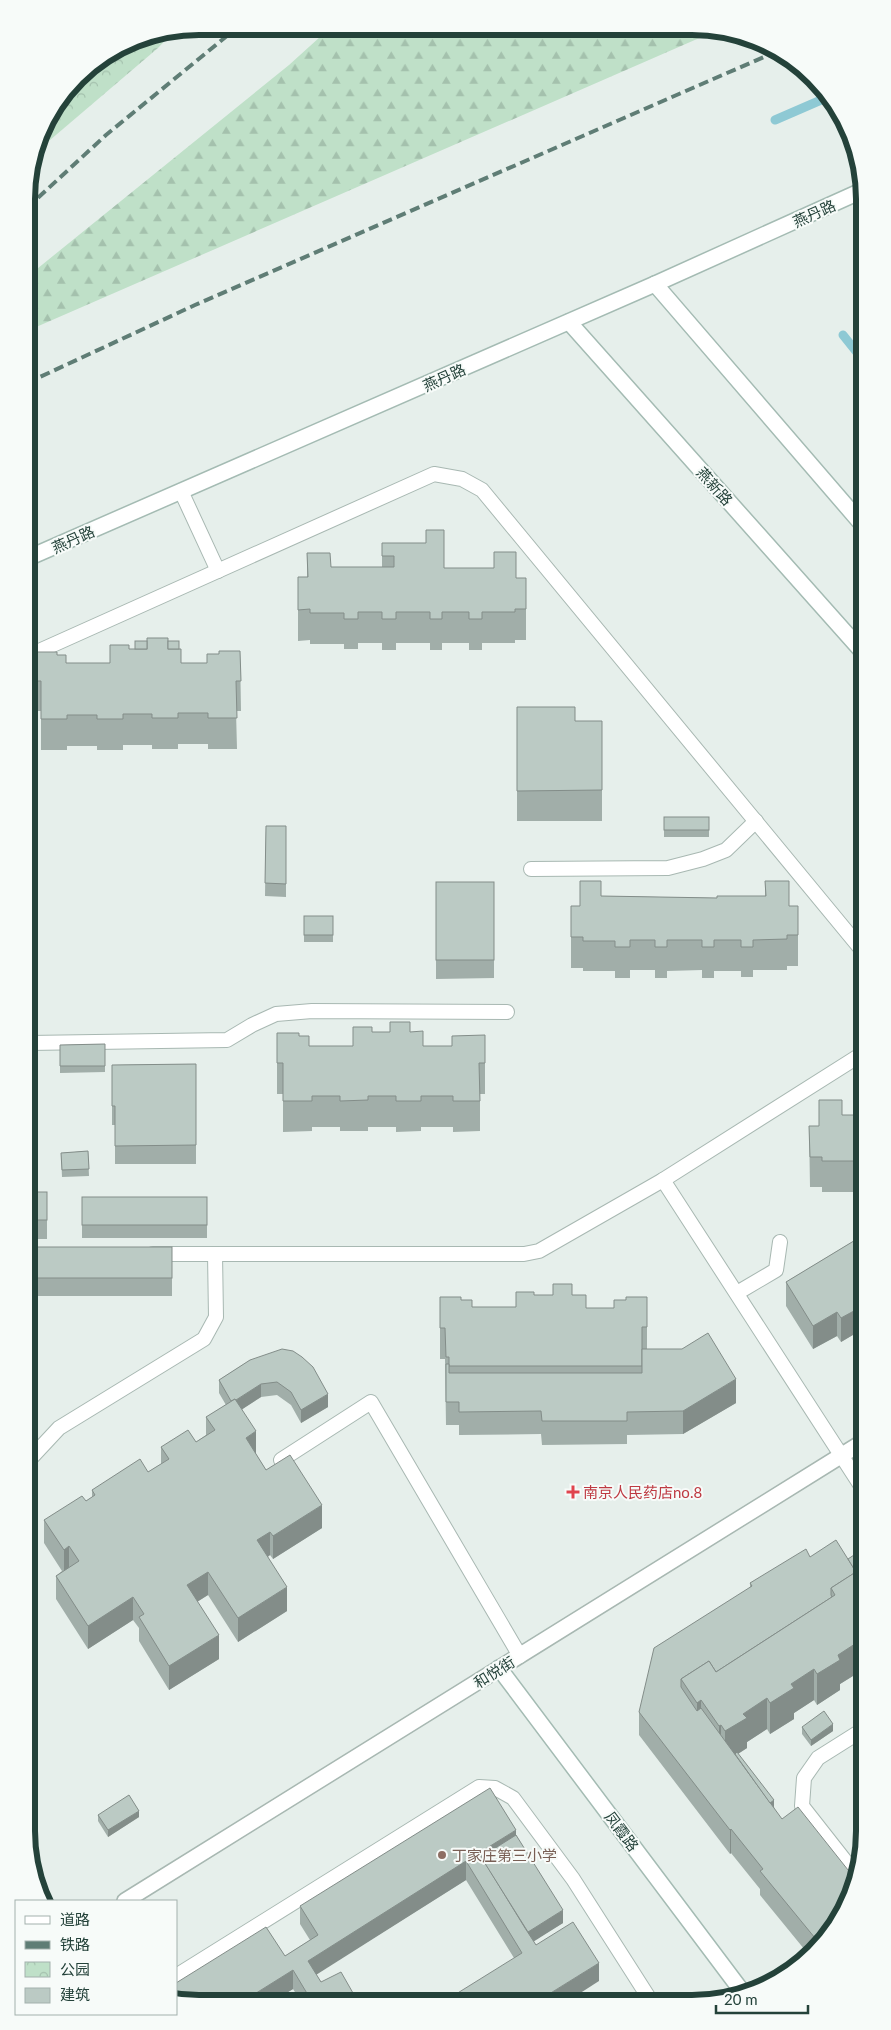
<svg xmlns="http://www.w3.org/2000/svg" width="891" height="2030" viewBox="0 0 891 2030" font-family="Lato,'Noto Sans SC',sans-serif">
<defs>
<pattern id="forest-firs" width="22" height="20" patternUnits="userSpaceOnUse" patternTransform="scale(1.25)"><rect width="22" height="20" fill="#bfe0c8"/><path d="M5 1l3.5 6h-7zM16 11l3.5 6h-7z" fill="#a4c1ad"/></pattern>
<pattern id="park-crowns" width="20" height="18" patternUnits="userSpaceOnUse" patternTransform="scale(1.25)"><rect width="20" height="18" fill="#bfe0c8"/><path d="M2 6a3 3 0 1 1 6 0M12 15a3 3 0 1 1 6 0" fill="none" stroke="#a4c1ad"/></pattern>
</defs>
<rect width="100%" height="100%" fill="#e6efeb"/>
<!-- forest -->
<polygon fill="url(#forest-firs)" points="331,27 720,29 27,331 27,277 289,65"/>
<!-- park -->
<polygon fill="url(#park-crowns)" points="174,31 158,48 36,152 44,123 85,69 133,39"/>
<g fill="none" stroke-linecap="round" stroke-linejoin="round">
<!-- stream -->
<g stroke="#8ec9d4" stroke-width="9">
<polyline points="775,120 828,97"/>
<polyline points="843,335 859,355"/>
</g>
<!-- lane casing -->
<g stroke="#a8b8b2" stroke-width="16">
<g id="lane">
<polyline points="181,491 218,571"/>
<polyline points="28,656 434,474 462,479 482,490 861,949"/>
<polyline points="531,869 668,868 703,859 726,850 756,821"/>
<polyline points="29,1043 227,1040 252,1025 276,1014 312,1011 507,1012"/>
<polyline points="663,1180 863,1489"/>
<polyline points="153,1254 524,1254 539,1251 663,1180 862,1054"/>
<polyline points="737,1293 776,1270 780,1242"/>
<polyline points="31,1458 59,1428 204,1339 216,1317 215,1254"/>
<polyline points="281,1460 371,1402 520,1656"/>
<polyline points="857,1876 802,1806 804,1778 818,1758 864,1729"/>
<polyline points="176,1976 479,1787 495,1788 513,1798 573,1879 649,1998"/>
</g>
</g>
<!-- street casing -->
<g stroke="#a8b8b2" stroke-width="18">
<polyline id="street" points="125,1901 863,1442"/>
</g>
<!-- secondary casing -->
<g stroke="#a4bbb3" stroke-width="18">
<g id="secondary">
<polyline points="655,284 860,522"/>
<polyline points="569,322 860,649"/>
<polyline points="28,558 655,284 859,192"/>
<polyline points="499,1668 744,1994"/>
</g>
</g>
<!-- lane -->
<use href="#lane" stroke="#fff" stroke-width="14"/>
<!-- street -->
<use href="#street" stroke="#fff" stroke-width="15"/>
<!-- secondary -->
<use href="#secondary" stroke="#fff" stroke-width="15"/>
<!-- rail -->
<g stroke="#5f7d75" stroke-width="4" stroke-dasharray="10 5" stroke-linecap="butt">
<polyline points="27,208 106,135 239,26"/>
<polyline points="27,383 195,305 773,53"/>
</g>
</g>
<!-- wall -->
<g fill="#a1aea9">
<polygon points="382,543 444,568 516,578 526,578 526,640 515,640 515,643 482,643 482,650 469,650 469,643 442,643 442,650 430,650 430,643 396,643 396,650 382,650 382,643 358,643 358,649 344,649 344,644 310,644 310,640 298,641 298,577 307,577 307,553 331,567 382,567"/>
<polygon points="147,641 168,641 179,649 181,663 207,663 219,654 240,651 241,711 236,711 237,749 208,749 208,744 178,744 178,749 152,749 152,745 123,745 123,750 97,750 97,746 67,746 67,750 41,750 41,711 34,711 34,652 57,655 66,663 110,663 129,649 135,649"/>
<polygon points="517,707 575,721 602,721 602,821 517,821"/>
<rect x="29" y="793" width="2" height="57"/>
<rect x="664" y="817" width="45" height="20"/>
<polygon points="266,826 286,826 286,897 265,896"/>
<polygon points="580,881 601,896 717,898 765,896 765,881 789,906 798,906 798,966 787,966 787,970 753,970 753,977 741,977 741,971 714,971 714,978 702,978 702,970 667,971 667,978 655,978 655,970 630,970 630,978 615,978 615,971 583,971 583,968 571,968 571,906 580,906"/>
<polygon points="436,882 494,882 494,978 436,979"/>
<rect x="304" y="916" width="29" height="26"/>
<polygon points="353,1027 372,1032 410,1032 423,1046 452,1046 485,1035 485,1094 480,1094 480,1131 453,1132 453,1127 421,1127 421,1131 396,1132 396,1127 368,1127 368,1131 340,1131 340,1127 312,1127 312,1131 283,1132 283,1094 277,1094 277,1033 299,1036 309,1046 353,1046"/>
<polygon points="105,1044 105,1072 60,1073 60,1045"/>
<polygon points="196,1064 196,1164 115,1164 115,1125 112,1125 112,1065"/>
<polygon points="842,1115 862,1115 862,1199 854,1199 854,1192 822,1192 822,1187 810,1187 809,1126 819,1126"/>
<polygon points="88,1151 89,1176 62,1177 61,1153"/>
<rect x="30" y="1192" width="17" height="47"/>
<rect x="82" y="1197" width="125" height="41"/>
<polygon points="862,1236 863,1329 841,1342 837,1336 813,1349 786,1306 786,1282"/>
<rect x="30" y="1247" width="142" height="49"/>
<polygon points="534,1295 586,1308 614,1308 626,1300 647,1297 647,1349 736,1403 683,1434 627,1435 627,1444 542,1445 541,1434 459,1435 459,1425 446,1425 445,1359 440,1359 440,1297 461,1300 472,1307 516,1307"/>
<polygon points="250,1360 328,1407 301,1423 291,1405 277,1395 261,1397 242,1409 256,1454 266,1470 322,1528 273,1559 270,1555 268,1557 287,1611 238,1642 208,1595 197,1602 219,1659 169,1690 139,1641 139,1628 133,1620 88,1649 56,1599 56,1576 62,1571 44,1543 44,1520 86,1501 92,1497 92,1490 148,1472 161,1464 161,1447 196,1442 206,1435 206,1417 226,1405 219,1393 219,1380"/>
<polygon points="863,1549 864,1675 861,1671 840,1684 840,1690 817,1705 814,1700 794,1713 794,1719 770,1734 767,1729 747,1742 747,1748 738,1754 774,1807 829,1936 809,1955 760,1895 760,1889 731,1853 730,1854 639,1735 639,1712 750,1587 750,1583 810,1557 848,1559"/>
<polygon points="802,1727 833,1731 811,1746 802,1734"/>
<polygon points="98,1815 139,1817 108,1837 98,1821"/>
<polygon points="516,1835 563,1923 533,1941 536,1945 599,1981 514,1958 466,1880 316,1974 321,1982 357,2000 300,2000 293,1989 275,2000 176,2000 285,1956 310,1940 300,1924 300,1906"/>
</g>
<!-- shaded-wall -->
<g fill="#838d89">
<polygon points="863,1306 863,1329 841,1342 841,1318"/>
<polygon points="837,1312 837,1336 813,1349 813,1326"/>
<polygon points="736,1379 736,1403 683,1434 683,1411"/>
<polygon points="261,1384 261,1397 232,1416 232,1403"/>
<polygon points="328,1394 328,1407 301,1423 301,1410"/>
<polygon points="256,1431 256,1455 246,1438"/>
<polygon points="322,1505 322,1528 273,1559 273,1536"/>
<polygon points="270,1532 270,1555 257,1563 257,1540"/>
<polygon points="69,1546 69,1570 64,1573 64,1550"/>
<polygon points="208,1572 208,1595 187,1608 187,1585"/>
<polygon points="287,1587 287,1611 238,1642 238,1618"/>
<polygon points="133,1597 133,1620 88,1649 88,1626"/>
<polygon points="219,1635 219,1659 169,1690 169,1666"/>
<polygon points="861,1640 861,1671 840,1684 840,1690 817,1705 817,1674 838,1655"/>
<polygon points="814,1669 814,1700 794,1713 794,1719 770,1734 770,1703 791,1684"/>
<polygon points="767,1698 767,1729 747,1742 747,1748 725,1762 725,1731 743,1714"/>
<polygon points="701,1700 701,1731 697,1734 697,1703"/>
<polygon points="833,1724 833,1731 811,1746 811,1740"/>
<polygon points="721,1725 721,1755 719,1757 719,1726"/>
<polygon points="774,1800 774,1807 765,1806"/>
<polygon points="139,1811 139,1817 108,1837 108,1830"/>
<polygon points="731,1829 731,1853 730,1854 730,1830"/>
<polygon points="516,1830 516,1848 484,1868 479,1853"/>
<polygon points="466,1861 466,1880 308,1980 308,1961"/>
<polygon points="563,1910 563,1923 525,1947 525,1934"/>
<polygon points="823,1931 823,1942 815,1950 815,1938"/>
<polygon points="599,1963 599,1981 571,1999 541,1999"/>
<polygon points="293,1970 293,1989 275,2000 245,2000"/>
</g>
<!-- building -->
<g fill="#bbcac4" stroke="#838d89">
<polygon points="426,530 444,530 444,568 494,568 494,552 516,552 516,578 526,578 526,609 515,609 515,612 482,612 482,619 469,619 469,612 442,612 442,619 430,619 430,612 396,612 396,619 382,619 382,612 358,612 358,619 344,619 344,613 310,613 310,609 298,610 298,577 308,577 307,553 330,553 331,567 394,567 394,556 382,556 382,543 426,543"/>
<polygon points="147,638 168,638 168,649 181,649 181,663 207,663 207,654 219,654 219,651 240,651 241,681 236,681 237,718 208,718 208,713 178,713 178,718 152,718 152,714 123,714 123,719 97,719 97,715 67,715 67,719 41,719 41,681 34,681 34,652 57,652 57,655 66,655 66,663 110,663 110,645 129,645 129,649 147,649"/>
<rect x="135" y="641" width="12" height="8"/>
<rect x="168" y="641" width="11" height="8"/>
<polygon points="517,707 575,707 575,721 602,721 602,790 517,791"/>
<rect x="29" y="793" width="2" height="26"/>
<rect x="664" y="817" width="45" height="13"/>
<polygon points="266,826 286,826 286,884 265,883"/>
<polygon points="580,881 601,881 601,896 717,898 717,896 766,896 765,881 789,881 789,906 798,906 798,935 787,935 787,939 753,940 753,947 741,947 741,940 714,940 714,947 702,947 702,940 667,940 667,947 655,947 655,940 630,940 630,947 615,947 615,941 583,941 583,937 571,937 571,906 580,906"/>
<rect x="436" y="882" width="58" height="78"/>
<rect x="304" y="916" width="29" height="19"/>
<polygon points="390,1022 410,1022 410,1032 423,1031 423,1046 452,1046 452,1036 485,1035 485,1063 479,1063 480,1101 453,1101 453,1096 421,1096 421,1101 396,1101 396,1096 368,1096 368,1100 340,1101 340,1096 312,1096 312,1101 283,1101 283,1063 277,1063 277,1033 299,1033 299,1036 309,1036 309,1046 353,1046 353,1027 372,1027 372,1032 390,1032"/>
<polygon points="105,1044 105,1066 60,1066 60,1045"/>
<polygon points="196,1064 196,1145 115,1146 115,1106 112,1106 112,1065"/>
<polygon points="819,1100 842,1100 842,1115 862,1115 862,1168 854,1168 854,1161 822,1161 822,1157 810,1157 809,1126 819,1126"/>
<polygon points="88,1151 89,1169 62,1170 61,1153"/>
<rect x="30" y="1192" width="17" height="28"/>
<rect x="82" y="1197" width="125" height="28"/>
<polygon points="862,1236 863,1306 841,1318 837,1312 813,1326 786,1282"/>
<rect x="30" y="1247" width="142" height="31"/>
<polygon points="553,1284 572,1284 572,1295 586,1295 586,1308 614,1308 614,1300 626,1300 626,1297 647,1297 647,1327 642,1327 642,1366 449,1366 449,1357 446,1357 445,1328 440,1328 440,1297 461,1297 461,1300 472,1300 472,1307 516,1307 516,1292 534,1292 534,1295 553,1295"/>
<polygon points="708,1333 736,1379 683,1411 627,1412 627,1421 542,1421 541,1411 459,1412 459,1402 446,1402 446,1364 449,1364 449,1373 642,1373 642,1349 682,1349"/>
<polygon points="282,1349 293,1351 302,1357 313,1367 328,1394 301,1410 291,1392 277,1382 261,1384 236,1400 235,1399 231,1401 219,1380 250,1360"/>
<polygon points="235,1399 256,1431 246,1438 266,1470 290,1455 322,1505 273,1536 270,1532 257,1540 287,1587 238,1618 208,1572 187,1585 219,1635 169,1666 139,1617 144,1614 133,1597 88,1626 56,1576 79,1561 69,1546 64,1550 44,1520 82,1496 86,1501 95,1495 92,1490 140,1459 148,1472 169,1459 161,1447 188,1430 196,1442 215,1430 206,1417"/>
<polygon points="836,1540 856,1572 831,1588 831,1595 832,1597 716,1672 709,1661 681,1679 681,1687 697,1711 701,1708 782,1819 798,1807 856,1880 852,1897 829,1936 828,1937 823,1931 815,1938 760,1871 763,1869 731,1829 730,1830 639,1712 654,1648 752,1586 750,1583 806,1549 810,1557"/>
<polygon points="863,1549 863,1572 861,1574 859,1570 856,1572 848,1559"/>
<polygon points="859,1570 863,1577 864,1644 861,1640 838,1655 840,1660 817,1674 814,1669 791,1684 794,1688 770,1703 767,1698 743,1714 747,1718 725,1731 721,1725 719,1726 701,1700 697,1703 681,1679 709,1661 716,1672 835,1595 831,1588"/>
<polygon points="824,1711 833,1724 811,1740 802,1727"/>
<polygon points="737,1752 774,1800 770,1803 735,1754"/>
<polygon points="490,1788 516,1830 479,1853 525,1928 536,1945 573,1922 599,1963 541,1999 448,1999 522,1953 466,1861 308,1961 321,1982 341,1972 357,2000 311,2000 293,1970 245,2000 176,2000 176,1983 266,1927 285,1956 318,1935 300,1906"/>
<polygon points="129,1795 139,1811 108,1830 98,1815"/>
<polygon points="516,1835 563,1910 528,1932 481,1857"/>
</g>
<!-- markers -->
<path fill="#e0444e" stroke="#f7fbf9" stroke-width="2" d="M570.5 1484.5h5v5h5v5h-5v5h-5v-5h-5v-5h5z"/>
<circle fill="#8d6e63" stroke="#f7fbf9" stroke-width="2" cx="442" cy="1855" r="5"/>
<g text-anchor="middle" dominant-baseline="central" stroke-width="4" stroke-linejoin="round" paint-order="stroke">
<!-- street labels -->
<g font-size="15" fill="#24423a" stroke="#f7fbf9">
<text transform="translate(814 213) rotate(-24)">燕丹路</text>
<text transform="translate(444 377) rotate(-24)">燕丹路</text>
<text transform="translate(715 486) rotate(48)">燕新路</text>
<text transform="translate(73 539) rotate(-24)">燕丹路</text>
<text transform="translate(494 1672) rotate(-32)">和悦街</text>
<text transform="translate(622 1831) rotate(53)">凤霞路</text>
</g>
<!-- health labels -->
<g font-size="15" fill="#be3a42" stroke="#f7fbf9" text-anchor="start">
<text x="583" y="1492">南京人民药店no.8</text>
</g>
<!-- education labels -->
<g font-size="15" fill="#785e54" stroke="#f7fbf9" text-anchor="start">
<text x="452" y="1855">丁家庄第三小学</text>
</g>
</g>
<!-- crop -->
<path d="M0 0H891V2030H0ZM199 35H692A164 164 0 0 1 856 199V1831A164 164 0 0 1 692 1995H199A164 164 0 0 1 35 1831V199A164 164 0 0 1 199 35Z" fill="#f7fbf9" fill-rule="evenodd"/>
<path fill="none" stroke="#24423a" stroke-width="6" d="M199 35H692A164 164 0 0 1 856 199V1831A164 164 0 0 1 692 1995H199A164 164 0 0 1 35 1831V199A164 164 0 0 1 199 35Z"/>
<!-- legend -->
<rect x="15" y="1900" width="162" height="115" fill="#f7fbf9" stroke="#a3b1ad"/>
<rect x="25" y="1916" width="25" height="8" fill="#ffffff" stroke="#a3b1ad"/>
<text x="60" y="1925" font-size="15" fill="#24423a">道路</text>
<rect x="25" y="1941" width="25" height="8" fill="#5f7d75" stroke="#a3b1ad"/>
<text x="60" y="1950" font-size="15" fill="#24423a">铁路</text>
<rect x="25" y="1962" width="25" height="15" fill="url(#park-crowns)" stroke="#a3b1ad"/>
<text x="60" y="1975" font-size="15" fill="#24423a">公园</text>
<rect x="25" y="1988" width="25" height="15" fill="#bbcac4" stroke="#a3b1ad"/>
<text x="60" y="2000" font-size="15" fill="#24423a">建筑</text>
<!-- scale -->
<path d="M716 2005v8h92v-8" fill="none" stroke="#24423a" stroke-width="2.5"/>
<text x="724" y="2005" font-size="15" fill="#24423a" stroke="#f7fbf9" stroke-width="4" paint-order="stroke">20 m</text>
</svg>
